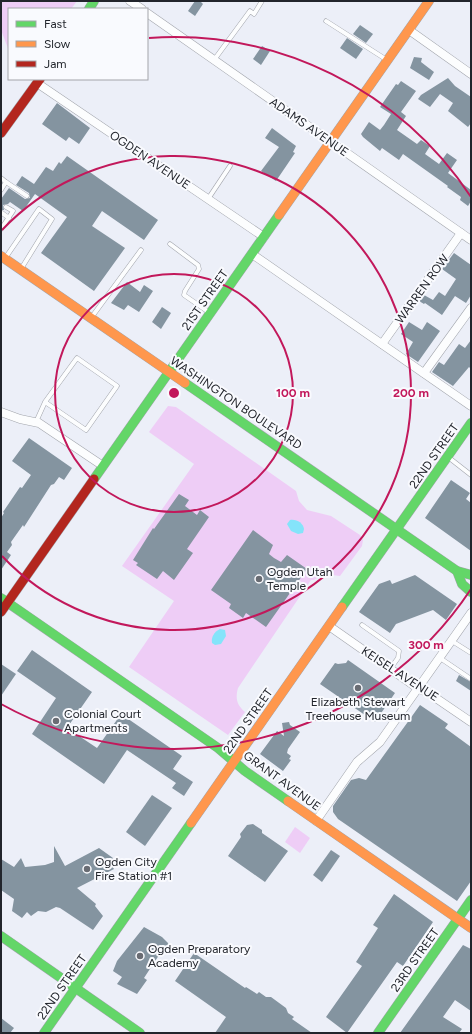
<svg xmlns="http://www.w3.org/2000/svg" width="472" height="1034" viewBox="0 0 472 1034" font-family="Figtree,sans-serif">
<rect width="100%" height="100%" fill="#eceff8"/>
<!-- green -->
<g fill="#eecdf6">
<polygon points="1,1 77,1 71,9 9,9 9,51 1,30"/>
<path d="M168,406L176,407L296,491L299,501L307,510L331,516L360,535L363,540L362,546L340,576L324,574L314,580H311L238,688C235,699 237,705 245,712L228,735L129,667L174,601L122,566L194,464L149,432Z"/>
<polygon points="295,827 310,838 300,853 285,842"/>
</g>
<!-- water -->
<g fill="#84e4fa">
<path d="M290,520C297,519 303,523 304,529L303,533L298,534L291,531L287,524Z"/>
<path d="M220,629L225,630L226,636L221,644L215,645L212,643C211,637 214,632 220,629Z"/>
</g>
<!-- building -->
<g fill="#8494a0">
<polygon points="195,1 200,1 203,4 195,16 188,11"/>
<polygon points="360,25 373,34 366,43 353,34"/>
<polygon points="347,38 363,49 356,59 340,48"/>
<polygon points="262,46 270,51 261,65 253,59"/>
<polygon points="414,57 422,58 421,62 434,72 429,80 410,68"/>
<polygon points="448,78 455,86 471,97 471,123 468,127 448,111 453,103 440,94 430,107 418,99 421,95"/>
<polygon points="401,81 416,91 401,112 406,116 397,130 417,144 421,140 430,146 425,154 439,164 447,153 457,160 448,173 471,190 471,201 468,206 460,200 461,197 447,187 448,186 403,154 399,160 382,148 380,151 363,137 361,134 369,122 380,130 384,125 391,114 380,107 396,84 398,85"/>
<polygon points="57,103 90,128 79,144 69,137 66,141 42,124"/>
<polygon points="272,128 296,146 293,152 295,153 276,181 261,171 279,147 265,138"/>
<polygon points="67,156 158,220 144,240 102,211 92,226 125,248 94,291 41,253 67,217 35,194 23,211 10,202 8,204 3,205 4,210 1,210 1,199 9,188 25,199 30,198 29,193 16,185 22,176 34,184 46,167 53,171 59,162 61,164"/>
<polygon points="454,253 471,265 471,295 466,303 455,296 442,315 425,303 424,304 419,301 424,295 433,300 439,292 445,296 456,279 442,269"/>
<polygon points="127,282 140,292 144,285 153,291 139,312 128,305 124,310 111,303"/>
<polygon points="162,307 171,313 161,329 152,322"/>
<polygon points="409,322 422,330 427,322 440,331 418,362 406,354 413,342 401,334"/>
<polygon points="471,340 471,369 469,367 453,386 432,372 439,362 444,365 459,344 465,348"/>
<polygon points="29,438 72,468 64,480 59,477 54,484 51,485 24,527 23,525 11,542 12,545 7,552 11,555 1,570 1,518 4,513 3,512 20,487 22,488 31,475 12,461"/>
<polygon points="451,480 470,493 466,499 471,503 471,551 425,518"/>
<polygon points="179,494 189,500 185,506 197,515 200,510 209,517 187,549 193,553 174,580 163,571 157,579 136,565 138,563 133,560 153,528 154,529"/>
<polygon points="253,530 273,545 269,554 274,558 281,562 287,555 307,569 266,627 246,613 243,618 229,608 231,604 211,590"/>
<polygon points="415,575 457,604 446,620 433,610 396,624 390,633 359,612 379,584 390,580 392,584"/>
<polygon points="32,650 92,692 67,728 97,748 121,714 182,756 173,769 193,782 184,796 172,788 176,783 127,750 104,784 32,734 56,698 17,671"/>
<polygon points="348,660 395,693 375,722 320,684 335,663 338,664 346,663"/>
<polygon points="1,664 16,674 1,696"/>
<polygon points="459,675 471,682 471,691 456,681"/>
<polygon points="420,705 448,724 445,728 471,747 471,881 457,901 338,819 333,812 333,806 351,780 359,778 366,780"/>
<polygon points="289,722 290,725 300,732 288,749 287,753 291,756 289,759 291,760 283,771 260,754 277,731 284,736 282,723"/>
<polygon points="152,795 172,808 145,846 126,832"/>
<polygon points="253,824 262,830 262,833 288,851 265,882 228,856 241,837 240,834 247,825"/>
<polygon points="54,846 65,866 99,848 113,858 116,863 112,866 114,869 77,888 96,904 95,906 103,916 93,930 60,908 56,907 46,912 38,911 31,916 27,912 22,918 12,911 14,899 1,890 1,859 14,867 21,858 25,867 45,865 54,862"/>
<polygon points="331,850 340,856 322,882 313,875"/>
<polygon points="394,894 433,922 403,966 397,962 347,1033 326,1017 362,966 356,962 378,928 373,925"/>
<polygon points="144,927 162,937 171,946 167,951 163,949 144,978 147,980 137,994 117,984 122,977 113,971 117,961"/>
<polygon points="463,945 471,949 471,1011 455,1000 443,1017 462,1029 459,1033 400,1033"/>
<polygon points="194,953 245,988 246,987 257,994 259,992 266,997 271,997 286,1008 288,1013 294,1017 292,1019 312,1033 215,1033 226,1017 175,981"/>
<polygon points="1,1018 14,1028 10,1033 1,1033"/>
</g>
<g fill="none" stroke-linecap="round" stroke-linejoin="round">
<!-- lane casing -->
<g stroke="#a2a5ac" stroke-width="5">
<g id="lane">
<polyline points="326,21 387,60"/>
<polyline points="214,60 250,11 254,14 262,1"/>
<polyline points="1,178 6,182 1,190"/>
<polyline points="6,182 27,196"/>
<polyline points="208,199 230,166"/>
<polyline points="2,213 9,218"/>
<polyline points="1,229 13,211 6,207"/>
<polyline points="170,244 198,265 199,269 185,291 184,295 210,313"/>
<polyline points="6,257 39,209 52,219 21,269"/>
<polyline points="91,318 141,250"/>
<polyline points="36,422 45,402 77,358 117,386 86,430 45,402"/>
<polyline points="448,457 471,475"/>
<polyline points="362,625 399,651 398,658 390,669"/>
<polyline points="452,641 471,653"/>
<polyline points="440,658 471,679"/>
</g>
</g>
<!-- street casing -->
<g stroke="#a2a5ac" stroke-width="9">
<g id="street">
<polyline points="130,1 142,9"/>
<polyline points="147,13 471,240"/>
<polyline points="409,30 471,74"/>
<polyline points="37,83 264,237"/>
<polyline points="252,254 471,406"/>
<polyline points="382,344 461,233"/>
<polyline points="424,373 471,308"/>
<polyline points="1,412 20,419 39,423 103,466"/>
<polyline points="329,626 419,689 427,692 471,722"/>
<polyline points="316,821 357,762 380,742 471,613"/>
</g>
</g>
<!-- fast casing -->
<g stroke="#a2a5ac" stroke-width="10">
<g id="fast">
<polyline points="89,9 94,1"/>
<polyline points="185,383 457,571 471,575"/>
<polyline points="94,479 279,215"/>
<polyline points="457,571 462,584 471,592"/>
<polyline points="1,598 218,748 245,771 288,801"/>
<polyline points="342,607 471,423"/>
<polyline points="1,936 140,1033"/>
<polyline points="44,1033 191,823"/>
<polyline points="378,1033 471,900"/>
</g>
</g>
<!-- slow casing -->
<g stroke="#a2a5ac" stroke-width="10">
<g id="slow">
<polyline points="279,215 429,1"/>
<polyline points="1,256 185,383"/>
<polyline points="288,801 471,928"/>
<polyline points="191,823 342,607"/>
</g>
</g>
<!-- jam casing -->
<g stroke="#a2a5ac" stroke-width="10">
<g id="jam">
<polyline points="1,133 40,79"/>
<polyline points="1,612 94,479"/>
</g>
</g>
<!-- lane -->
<use href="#lane" stroke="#fcfdfe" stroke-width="4"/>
<!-- street -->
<use href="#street" stroke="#fcfdfe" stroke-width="8"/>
<!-- fast -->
<use href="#fast" stroke="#63d668" stroke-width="9"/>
<!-- slow -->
<use href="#slow" stroke="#ff974d" stroke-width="9"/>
<!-- jam -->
<use href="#jam" stroke="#b3261e" stroke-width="9"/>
</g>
<!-- distance rings -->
<g fill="none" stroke="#c2185b" stroke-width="2">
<circle cx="174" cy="393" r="119"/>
<path d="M2 230A237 237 0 1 1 2 556"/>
<path d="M471 589A356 356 0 0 1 1 704M149 38A356 356 0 0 1 471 197"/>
</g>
<!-- markers -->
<g fill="#696c73" stroke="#f9fafe" stroke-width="1.5">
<circle cx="259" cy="579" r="4"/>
<circle cx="358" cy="688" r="4"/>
<circle cx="56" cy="721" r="4"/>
<circle cx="87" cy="869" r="4"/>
<circle cx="140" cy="956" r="4"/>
</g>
<g text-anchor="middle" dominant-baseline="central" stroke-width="4" stroke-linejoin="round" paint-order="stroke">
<!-- street labels -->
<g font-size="12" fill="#22252c" stroke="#f9fafe">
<text transform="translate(309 127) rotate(35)">ADAMS AVENUE</text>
<text transform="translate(150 160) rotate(34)">OGDEN AVENUE</text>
<text transform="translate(422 289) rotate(-54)">WARREN ROW</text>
<text transform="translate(205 300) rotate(-55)">21ST STREET</text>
<text transform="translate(236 403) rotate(34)">WASHINGTON BOULEVARD</text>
<text transform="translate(434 456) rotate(-55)">22ND STREET</text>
<text transform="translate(400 674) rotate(33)">KEISEL AVENUE</text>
<text transform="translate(248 721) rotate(-55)">22ND STREET</text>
<text transform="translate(282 781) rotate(36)">GRANT AVENUE</text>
<text transform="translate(415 960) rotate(-55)">23RD STREET</text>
<text transform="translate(62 987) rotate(-55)">22ND STREET</text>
</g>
<!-- poi labels -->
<g font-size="12" fill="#22252c" stroke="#f9fafe" text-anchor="start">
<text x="267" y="572">Ogden Utah<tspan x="267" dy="14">Temple</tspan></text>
<text x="358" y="702" text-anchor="middle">Elizabeth Stewart<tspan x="358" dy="14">Treehouse Museum</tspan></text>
<text x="64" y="714">Colonial Court<tspan x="64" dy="14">Apartments</tspan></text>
<text x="95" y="862">Ogden City<tspan x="95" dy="14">Fire Station #1</tspan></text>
<text x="148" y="949">Ogden Preparatory<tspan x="148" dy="14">Academy</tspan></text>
</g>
</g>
<circle cx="174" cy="393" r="6" fill="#c2185b" stroke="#f9fafe" stroke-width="2"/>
<g font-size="12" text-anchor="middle" font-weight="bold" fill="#c2185b" stroke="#f9fafe" stroke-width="4" stroke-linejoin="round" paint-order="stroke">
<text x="293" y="397">100 m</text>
<text x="411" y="397">200 m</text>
<text x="426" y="649">300 m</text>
</g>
<!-- border -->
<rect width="472" height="1034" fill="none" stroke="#22252c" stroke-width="4"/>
<!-- legend -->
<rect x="8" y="8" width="140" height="72" fill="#f9fafe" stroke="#a3a5aa"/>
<rect x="16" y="21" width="20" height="6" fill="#63d668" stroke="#a3a5aa"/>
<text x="44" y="28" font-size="12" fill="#22252c">Fast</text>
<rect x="16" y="41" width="20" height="6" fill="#ff974d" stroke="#a3a5aa"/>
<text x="44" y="48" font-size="12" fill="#22252c">Slow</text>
<rect x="16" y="61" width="20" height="6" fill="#b3261e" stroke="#a3a5aa"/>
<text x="44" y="68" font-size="12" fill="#22252c">Jam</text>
</svg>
